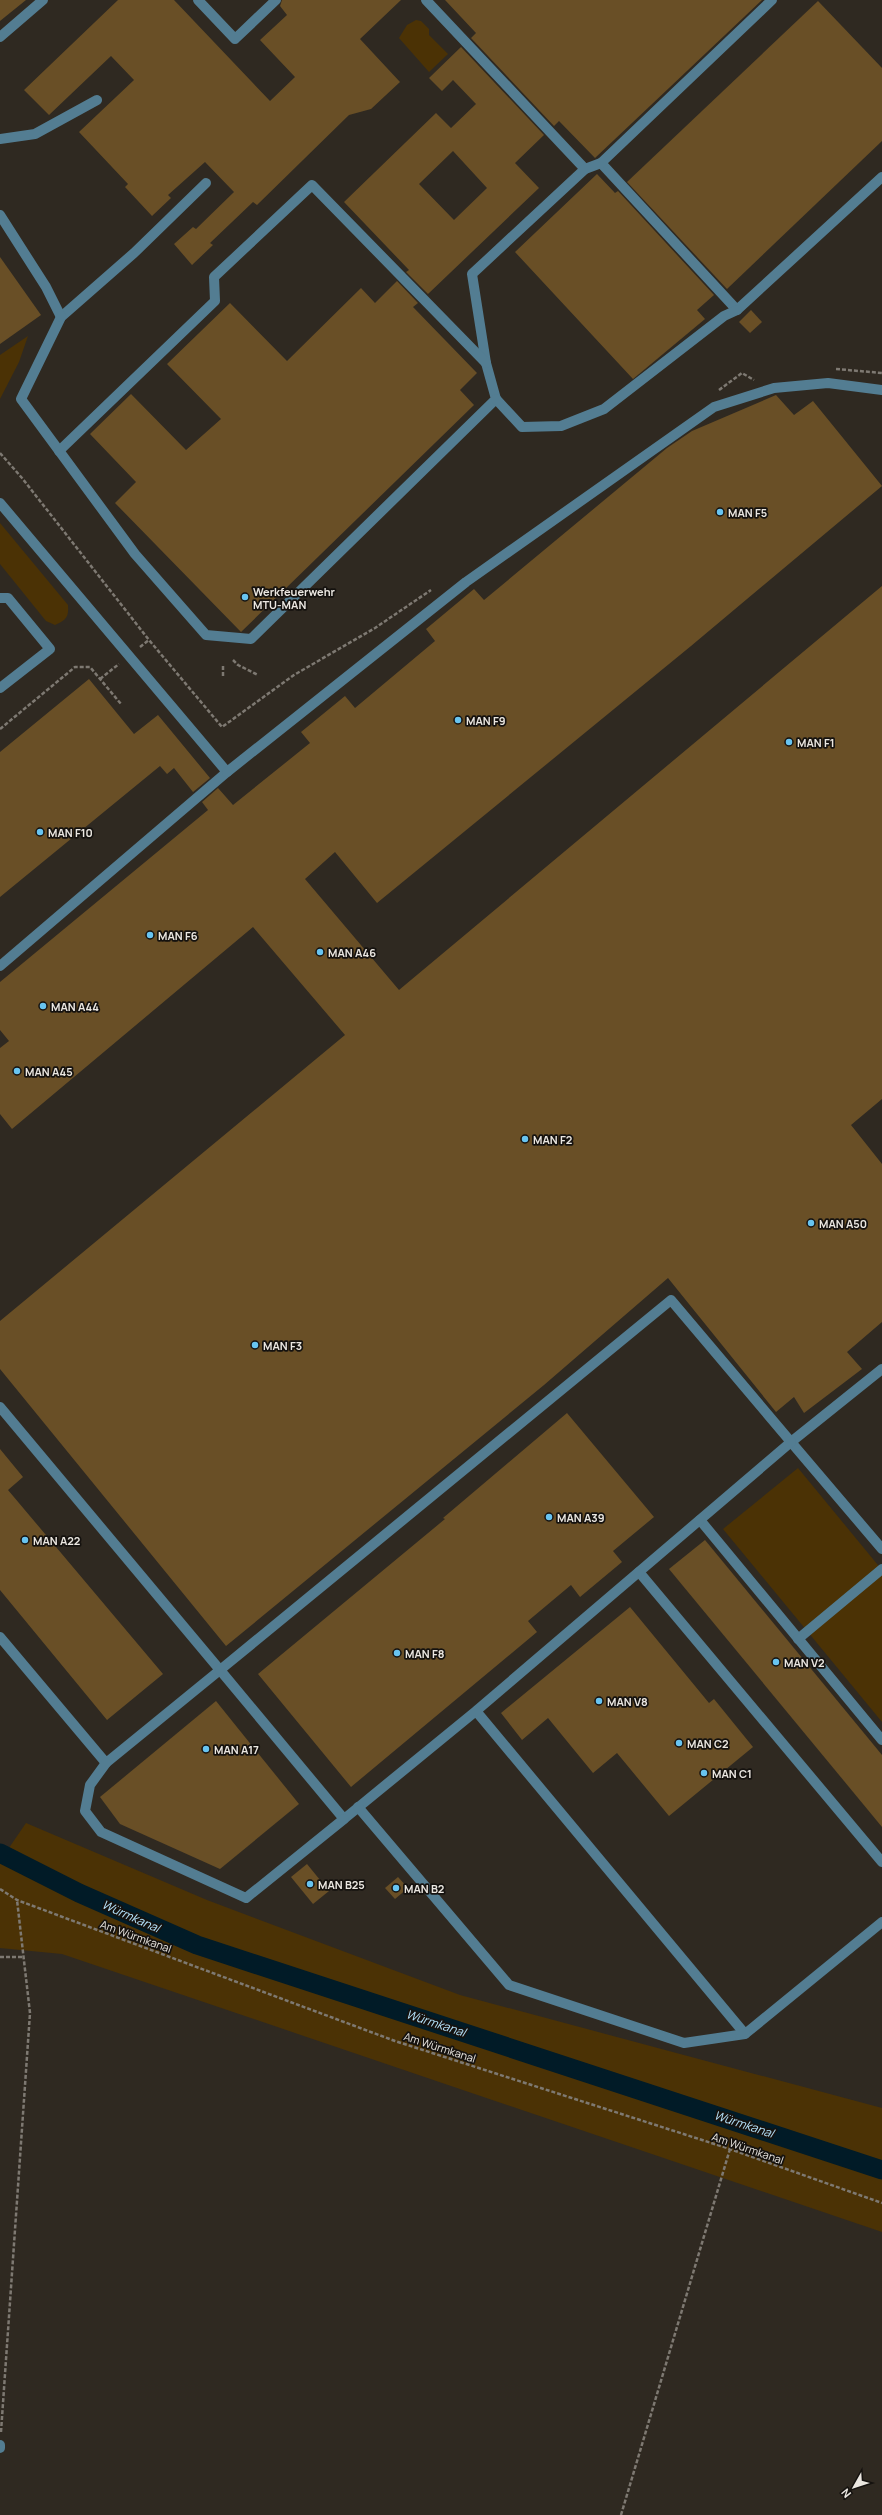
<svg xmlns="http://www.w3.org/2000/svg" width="882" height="2515" viewBox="0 0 882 2515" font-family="Manrope,sans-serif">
<rect width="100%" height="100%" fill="#2f2921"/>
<!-- green -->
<g fill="#4b3205">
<polygon points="416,20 421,21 429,29 429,35 448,54 429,72 399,38 407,25"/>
<polygon points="28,336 19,362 0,399 0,355"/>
<path d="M0,523L68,605C69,617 66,620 55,625L46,621L0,564Z"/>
<polygon points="798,1468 882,1570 882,1722 723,1529"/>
<polygon points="26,1823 207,1900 460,1995 882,2108 882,2232 62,1954 0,1948 0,1861"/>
</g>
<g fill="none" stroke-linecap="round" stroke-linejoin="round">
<!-- canal -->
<polyline stroke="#011b27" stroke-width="19" points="0,1853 79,1893 197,1945 882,2170"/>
</g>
<!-- building -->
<g fill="#694f26" fill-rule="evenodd">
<polygon points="0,0 26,0 0,21"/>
<polygon points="118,0 174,0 270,101 295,77 260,40 287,15 280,6 282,0 401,0 360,39 400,82 371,109 349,115 257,205 253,202 210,243 213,245 192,265 174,244 193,227 196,229 234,192 205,162 168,195 171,198 152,216 125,187 128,184 79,132 134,80 111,56 49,115 24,90"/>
<polygon points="445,0 762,0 595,158 559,121 554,126 471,38 476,33"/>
<polygon points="818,1 882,68 882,141 727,289 627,182"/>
<path d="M461,47L544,135L515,163L539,188L428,294L406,272L409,270L344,202L436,113L451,128L476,104L453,80L442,91L429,78ZM453,151L487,188L454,220L419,184Z"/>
<polygon points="597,174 615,193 618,191 714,295 697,310 705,319 633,379 515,252"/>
<polygon points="0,257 41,315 0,344"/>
<polygon points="397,281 418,303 413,307 477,373 460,390 474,405 241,632 115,503 136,482 90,434 131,394 186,450 221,419 167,364 230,303 287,361 361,288 375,303"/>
<polygon points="751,310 762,322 750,333 739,322"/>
<polygon points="776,395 794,415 813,401 882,486 691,646 377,903 335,852 305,879 399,990 882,586 882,1099 851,1125 882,1164 882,1322 847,1352 862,1369 804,1413 794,1397 776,1412 668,1278 544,1385 226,1646 0,1369 0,1321 345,1035 253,927 12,1129 0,1114 0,1048 9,1041 0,1030 0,982 208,810 202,802 218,788 233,805 310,743 301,732 345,696 355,708 435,641 426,629 474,589 484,600 667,448 692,431"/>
<polygon points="89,679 134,734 158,715 210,778 193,792 174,768 167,774 160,766 0,897 0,752"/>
<polygon points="567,1413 654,1517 613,1551 622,1562 580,1597 571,1585 528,1621 537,1632 351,1787 258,1674 445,1519 443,1518"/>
<polygon points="0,1449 23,1477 8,1490 163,1674 107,1720 0,1590"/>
<polygon points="705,1540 882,1755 882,1827 669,1569"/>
<polygon points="630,1607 709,1703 714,1699 753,1747 669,1816 617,1753 593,1773 548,1718 522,1740 501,1713"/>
<polygon points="216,1701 299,1804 220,1869 120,1824 100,1797"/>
<polygon points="307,1864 329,1891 313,1904 291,1877"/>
<polygon points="398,1877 408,1888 395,1899 385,1888"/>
</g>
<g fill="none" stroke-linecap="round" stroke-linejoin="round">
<!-- path -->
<g stroke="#7e7972" stroke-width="2.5" stroke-dasharray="4 2" stroke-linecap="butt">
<polyline points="836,369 882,373"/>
<polyline points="719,390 742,373 754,380"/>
<polyline points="0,453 22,478 149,640 222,727 294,675 375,628 431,590"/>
<polyline points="140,647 149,640"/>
<polyline points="233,660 238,665 258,675"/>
<polyline points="223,666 223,678"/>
<polyline points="100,679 119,664"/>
<polyline points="0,729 75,667 90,667 121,704"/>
<polyline points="0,1889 17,1900 395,2041 730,2149 882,2203"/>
<polyline points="0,1957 24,1957"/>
<polyline points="1,2432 30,2013 17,1900"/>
<polyline points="621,2515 730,2149"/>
</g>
<!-- minor -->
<g stroke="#537d92" stroke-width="10">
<polyline points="198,0 235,39 276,0"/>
<polyline points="426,0 585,169"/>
<polyline points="0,37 43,0"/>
<polyline points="0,139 35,134 97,100"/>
<polyline points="601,163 737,310 882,177"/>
<polyline points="206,183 134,253 61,317 21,399 135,554 206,635 251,639 496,399 486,363 472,274 585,169 601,163 772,0"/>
<polyline points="0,215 46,287 61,317"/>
<polyline points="496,399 522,427 561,426 604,409 724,316 737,310"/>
<polyline points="59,451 215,301 214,277 312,185 486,363"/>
<polyline points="0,503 227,772 0,966"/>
<polyline points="0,598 8,598 50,649 0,688"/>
<polyline points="227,772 466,582 714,407 774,388 828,383 882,390"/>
<polyline points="882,1369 791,1442 882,1549"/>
<polyline points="0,1407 220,1670 106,1763 0,1637"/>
<polyline points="700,1520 882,1740"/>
<polyline points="639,1572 882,1862"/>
<polyline points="798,1639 882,1569"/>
<polyline points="476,1711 791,1442 671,1300 220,1670 344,1819 476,1711 745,2034 882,1922"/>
<polyline points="106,1763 90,1785 85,1811 101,1832 246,1898 344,1819"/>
<polyline points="358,1807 509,1985 684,2043 745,2034"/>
<polyline points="0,2448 0,2445"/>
</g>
</g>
<!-- markers -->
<g fill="#68c4f0" stroke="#15120f" stroke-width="1.5">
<circle cx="720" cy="512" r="4"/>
<circle cx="245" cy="597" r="4"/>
<circle cx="458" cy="720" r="4"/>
<circle cx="789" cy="742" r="4"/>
<circle cx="40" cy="832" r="4"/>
<circle cx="150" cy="935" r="4"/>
<circle cx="320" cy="952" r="4"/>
<circle cx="43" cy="1006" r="4"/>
<circle cx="17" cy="1071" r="4"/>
<circle cx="525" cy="1139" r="4"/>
<circle cx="811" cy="1223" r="4"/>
<circle cx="255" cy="1345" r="4"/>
<circle cx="549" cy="1517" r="4"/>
<circle cx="25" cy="1540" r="4"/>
<circle cx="397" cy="1653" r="4"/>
<circle cx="776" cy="1662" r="4"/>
<circle cx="599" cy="1701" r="4"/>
<circle cx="679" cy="1743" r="4"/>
<circle cx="206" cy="1749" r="4"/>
<circle cx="704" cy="1773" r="4"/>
<circle cx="310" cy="1884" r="4"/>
<circle cx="396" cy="1888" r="4"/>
</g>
<g text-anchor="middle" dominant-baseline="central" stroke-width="3.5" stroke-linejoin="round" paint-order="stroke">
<!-- poi labels -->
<g font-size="11" font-weight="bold" fill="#ebe7e1" stroke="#15120f" text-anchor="start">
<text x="728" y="512">MAN F5</text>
<text x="253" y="591">Werkfeuerwehr<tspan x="253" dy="13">MTU-MAN</tspan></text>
<text x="466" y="720">MAN F9</text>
<text x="797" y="742">MAN F1</text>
<text x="48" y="832">MAN F10</text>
<text x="158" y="935">MAN F6</text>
<text x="328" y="952">MAN A46</text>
<text x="51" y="1006">MAN A44</text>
<text x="25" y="1071">MAN A45</text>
<text x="533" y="1139">MAN F2</text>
<text x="819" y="1223">MAN A50</text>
<text x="263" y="1345">MAN F3</text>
<text x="557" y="1517">MAN A39</text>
<text x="33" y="1540">MAN A22</text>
<text x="405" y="1653">MAN F8</text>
<text x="784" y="1662">MAN V2</text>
<text x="607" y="1701">MAN V8</text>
<text x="687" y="1743">MAN C2</text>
<text x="214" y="1749">MAN A17</text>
<text x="712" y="1773">MAN C1</text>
<text x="318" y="1884">MAN B25</text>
<text x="404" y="1888">MAN B2</text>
</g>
<!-- street labels -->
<g font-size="11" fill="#ebe7e1" stroke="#15120f">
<text transform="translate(136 1936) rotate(20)">Am Würmkanal</text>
<text transform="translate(440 2047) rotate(18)">Am Würmkanal</text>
<text transform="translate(748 2148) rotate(19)">Am Würmkanal</text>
</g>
<!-- water labels -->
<g font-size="12" font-style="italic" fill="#b5e3fc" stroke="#15120f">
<text transform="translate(131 1916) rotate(24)">Würmkanal</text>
<text transform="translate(436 2023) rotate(18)">Würmkanal</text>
<text transform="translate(744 2124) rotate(18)">Würmkanal</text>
</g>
</g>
<!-- north arrow -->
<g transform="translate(854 2487) rotate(231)" stroke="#15120f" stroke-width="3" paint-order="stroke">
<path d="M0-3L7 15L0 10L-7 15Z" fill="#ebe7e1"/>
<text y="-6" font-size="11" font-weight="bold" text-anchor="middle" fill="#ebe7e1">N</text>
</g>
</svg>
